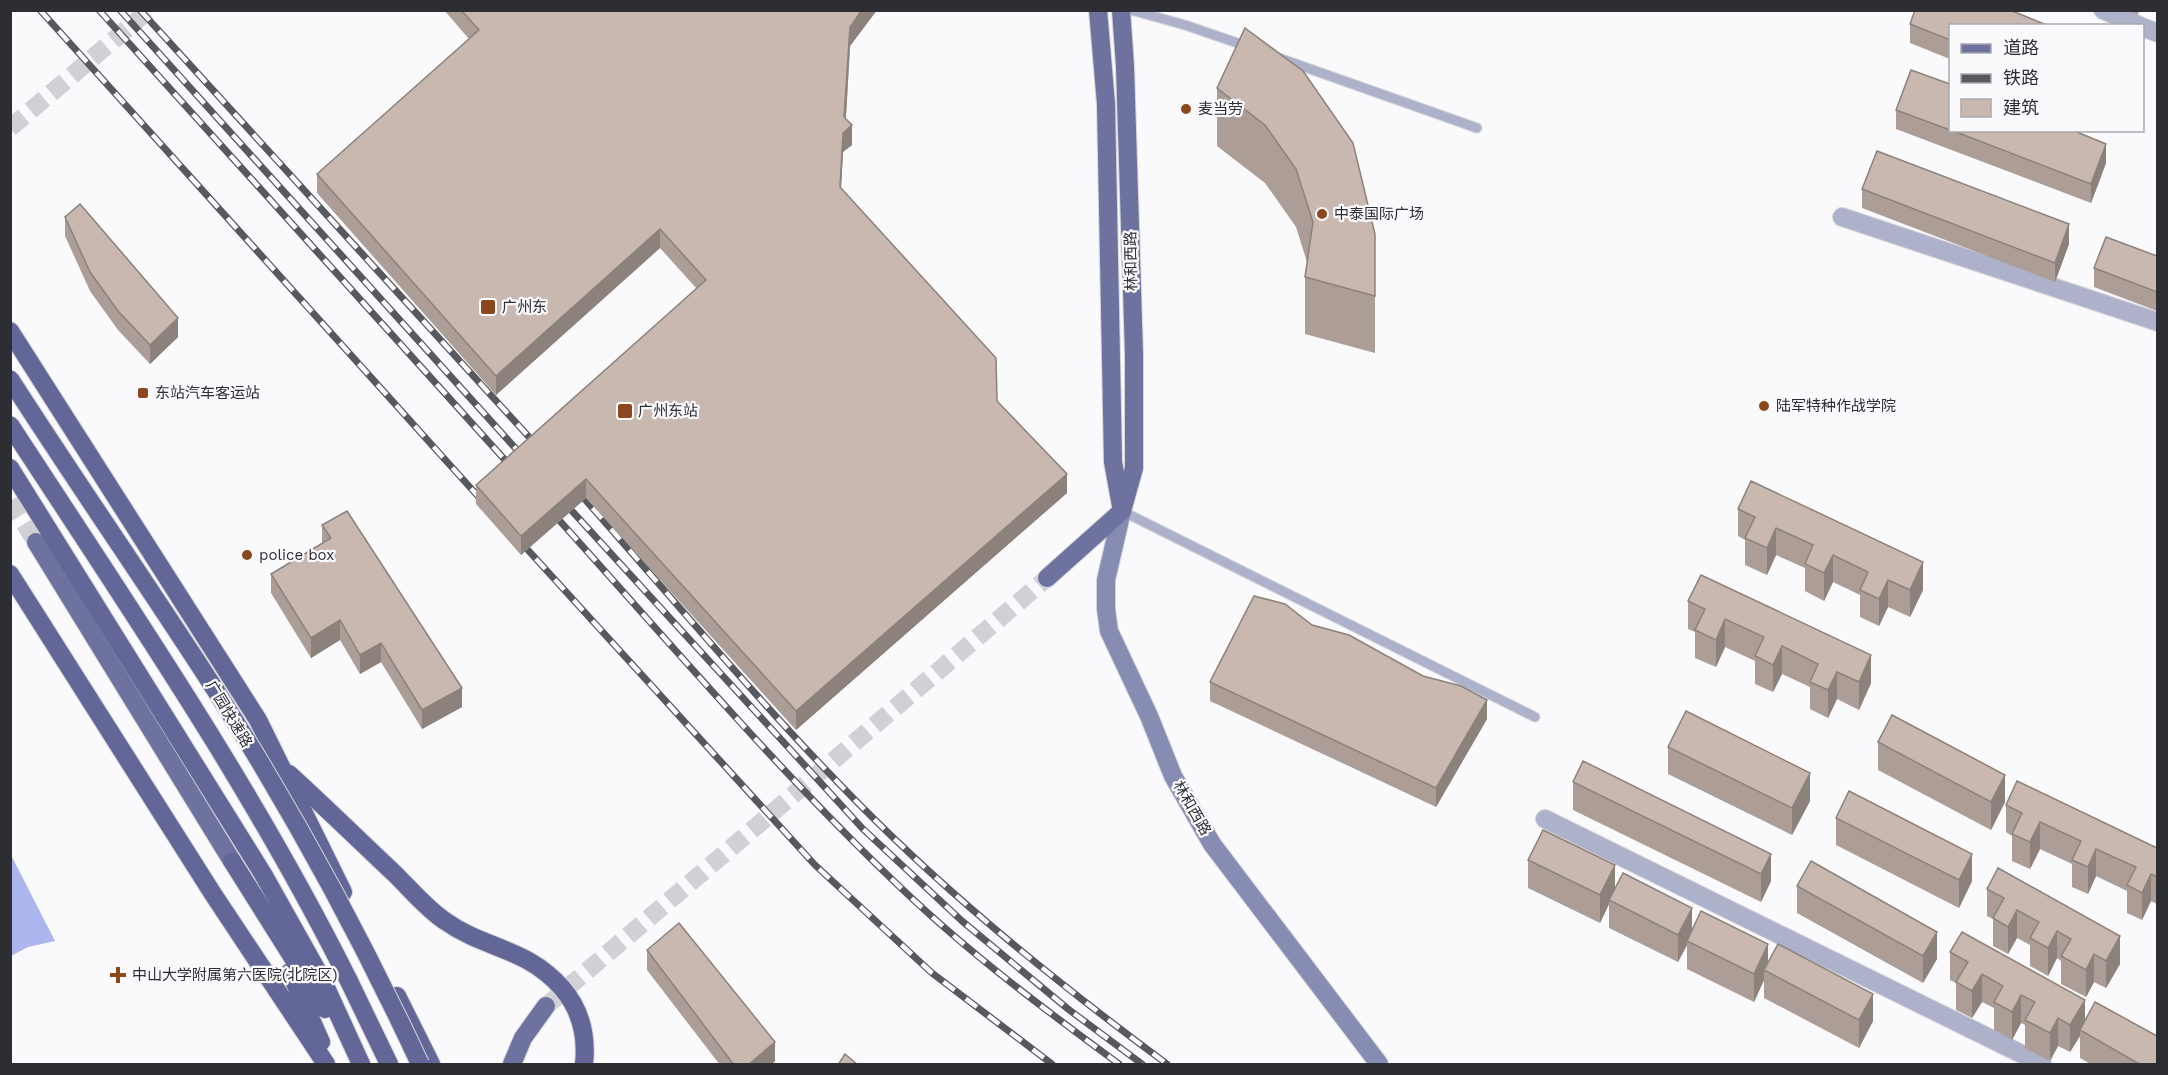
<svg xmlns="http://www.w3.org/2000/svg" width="2168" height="1075" viewBox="0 0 2168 1075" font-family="'Work Sans','Noto Sans SC',sans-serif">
<rect width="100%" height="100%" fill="#fafafd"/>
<!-- forest -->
<polygon fill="#adb5ee" points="11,855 55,941 28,947 11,956"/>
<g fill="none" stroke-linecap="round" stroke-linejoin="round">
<!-- primary-tunnel -->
<g stroke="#d1d1d5" stroke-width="18" stroke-dasharray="18 9" stroke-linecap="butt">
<polyline points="10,128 149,10"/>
<polyline points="10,501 36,542"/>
<polyline points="546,1006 1047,578"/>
</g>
<!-- service casing -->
<g stroke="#d5d5d9" stroke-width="11">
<g id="service">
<polyline points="1131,10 1185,25 1249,47"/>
<polyline points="1279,58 1477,128"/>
<polyline points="1122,511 1535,717"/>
</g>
</g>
<!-- minor casing -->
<g stroke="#d5d5d9" stroke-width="20">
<g id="minor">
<polyline points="2103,10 2140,26"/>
<polyline points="2142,27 2158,33"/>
<polyline points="1842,217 2158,322"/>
<polyline points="1545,819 2042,1064"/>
</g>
</g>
<!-- secondary casing -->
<g stroke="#d5d5d9" stroke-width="20">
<polyline id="secondary" points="1122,511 1106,580 1106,609 1109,631 1149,716 1173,776 1212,844 1379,1064"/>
</g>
<!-- primary casing -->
<g stroke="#d5d5d9" stroke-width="20">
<g id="primary">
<polyline points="1098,10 1106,104 1113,462 1121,506"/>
<polyline points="1121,10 1125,66 1134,354 1134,468 1122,511"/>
<polyline points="36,542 232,861"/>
<polyline points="1047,578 1122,511"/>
<polyline points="512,1064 523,1038 546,1006"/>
</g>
</g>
<!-- trunk casing -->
<g stroke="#d5d5d9" stroke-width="20">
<g id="trunk">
<polyline points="10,331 258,720 343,892"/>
<polyline points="10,468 263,874 323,981 361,1064"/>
<polyline points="10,574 213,894 326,1064"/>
<path d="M289,774C325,807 360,841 395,874C411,890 427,909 445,921C486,950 526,947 562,988C581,1010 587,1036 584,1064"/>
<polyline points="232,861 325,1009"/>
<polyline points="290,972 321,1042"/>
<polyline points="348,979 389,1064"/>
<polyline points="397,996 431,1064"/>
</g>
</g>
<!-- service -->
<use href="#service" stroke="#adb1ca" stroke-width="9"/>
<!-- minor -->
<use href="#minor" stroke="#adb1ca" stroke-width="18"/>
<!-- secondary -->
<use href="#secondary" stroke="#878cb2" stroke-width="18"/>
<!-- primary -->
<use href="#primary" stroke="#6d729f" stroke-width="18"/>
<!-- trunk -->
<use href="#trunk" stroke="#626797" stroke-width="18"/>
<!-- rail casing -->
<g stroke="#58595e" stroke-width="7">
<g id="rail">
<polyline points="40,10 486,505"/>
<polyline points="99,10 515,471"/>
<polyline points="120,10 527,461"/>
<polyline points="140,10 540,449"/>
<path d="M574,487C668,593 759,703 859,804C954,900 1059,984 1167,1064"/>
<polyline points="561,499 863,829 962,921 1068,1009 1142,1064"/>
<path d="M549,509C665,637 776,769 901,888C969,953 1044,1009 1119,1064"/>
<polyline points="517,538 815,865 932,973 1052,1064"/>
</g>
</g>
<!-- rail -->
<use href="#rail" stroke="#fafafd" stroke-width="4.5" stroke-dasharray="14" stroke-linecap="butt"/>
<!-- trunk-bridge casing -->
<g stroke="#d5d5d9" stroke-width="20" stroke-linecap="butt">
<g id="trunk-bridge">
<path d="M10,379C78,485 150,588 218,694C293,812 361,937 420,1064"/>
<path d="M10,425C128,606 251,785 348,979"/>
</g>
</g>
<!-- trunk-bridge -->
<use href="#trunk-bridge" stroke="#626797" stroke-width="18"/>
</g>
<!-- wall -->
<g fill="#ac9e97">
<polygon points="444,10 877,10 850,46 846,118 852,145 843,152 841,188 997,401 1067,493 796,730 586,498 521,555 476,504 476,485 697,289 660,248 496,395 317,193 317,174 469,39"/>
<polygon points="2126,10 2139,10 2138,15"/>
<polygon points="1910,24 1950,26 1950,59 1910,43"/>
<polygon points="1245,28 1375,234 1375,353 1305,334 1305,277 1307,262 1296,227 1265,183 1217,146 1217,88"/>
<polygon points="1896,110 2106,163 2091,203 1896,129"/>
<polygon points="1862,189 2069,244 2055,282 1862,208"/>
<polygon points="65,217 178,337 150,364 118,330 90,291 65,236"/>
<polygon points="2157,256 2157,311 2094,287 2094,268"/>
<polygon points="1738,509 1923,590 1910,617 1888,607 1879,626 1860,617 1860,595 1833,582 1824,601 1805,591 1805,568 1776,555 1767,575 1745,565 1745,540 1738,536"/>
<polygon points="322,525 462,707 422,729 381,662 360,674 340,640 311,658 271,593 271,574 322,543"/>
<polygon points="1688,601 1871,683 1859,710 1837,699 1828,718 1810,709 1810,687 1782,674 1773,692 1755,684 1755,661 1725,647 1716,667 1695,658 1695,632 1688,629"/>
<polygon points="1312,625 1423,676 1487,719 1436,807 1210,701 1210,682"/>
<polygon points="1878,742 2005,802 1991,830 1878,770"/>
<polygon points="1668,747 1810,801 1792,835 1668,774"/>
<polygon points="1573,782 1771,854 1771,881 1761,902 1573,810"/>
<polygon points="2006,805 2157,848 2157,904 2151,901 2142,920 2127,913 2127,891 2096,876 2088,894 2072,887 2072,864 2040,849 2030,869 2012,861 2012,836 2006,832"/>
<polygon points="1836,818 1972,881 1959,908 1836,845"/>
<polygon points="1528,860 1615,889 1692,930 1768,963 1873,1021 1859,1048 1764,998 1764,980 1754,1002 1687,969 1687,945 1678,962 1609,928 1609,904 1600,923 1528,888"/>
<polygon points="1797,886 1937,959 1923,983 1797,913"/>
<polygon points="1987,889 2120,964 2106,988 2094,982 2086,997 2061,984 2061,961 2057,958 2048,976 2030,966 2030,945 2017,938 2008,954 1993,946 1993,919 1987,916"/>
<polygon points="647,950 775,1061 771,1065 720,1065 647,970"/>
<polygon points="1950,952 2085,1021 2157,1065 2092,1065 2080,1058 2080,1036 2070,1052 2058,1046 2050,1061 2025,1048 2025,1025 2021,1023 2012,1040 1994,1030 1994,1008 1982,1002 1972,1018 1956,1010 1956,983 1950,980"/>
</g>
<!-- shaded-wall -->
<g fill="#8c817b">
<polygon points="862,10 877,10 850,46 845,132 852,125 852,145 843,152 840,206 840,187 850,27"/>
<polygon points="2106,144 2106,163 2091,203 2091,184"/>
<polygon points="2069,224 2069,244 2055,282 2055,263"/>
<polygon points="660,229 660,248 496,395 496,376"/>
<polygon points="178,318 178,337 150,364 150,345"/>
<polygon points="1067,474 1067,493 796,730 796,711"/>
<polygon points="586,479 586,498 521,555 521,536"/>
<polygon points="1776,528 1776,555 1767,575 1767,548"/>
<polygon points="1833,555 1833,582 1824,601 1824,573"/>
<polygon points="1923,562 1923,590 1910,617 1910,590"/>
<polygon points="1888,580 1888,607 1879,626 1879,599"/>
<polygon points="1725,619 1725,647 1716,667 1716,640"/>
<polygon points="340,620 340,640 311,658 311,638"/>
<polygon points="381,643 381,662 360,674 360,655"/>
<polygon points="1782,646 1782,674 1773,692 1773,665"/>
<polygon points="1871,655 1871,683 1859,710 1859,682"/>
<polygon points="1837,672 1837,699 1828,718 1828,690"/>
<polygon points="462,688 462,707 422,729 422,710"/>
<polygon points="1487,700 1487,719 1436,807 1436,788"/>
<polygon points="1810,773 1810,801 1792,835 1792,808"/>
<polygon points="2005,775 2005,802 1991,830 1991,802"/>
<polygon points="2040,822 2040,849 2030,869 2030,842"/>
<polygon points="2096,849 2096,876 2088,894 2088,867"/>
<polygon points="1771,854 1771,881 1761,902 1761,874"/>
<polygon points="1972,854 1972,881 1959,908 1959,880"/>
<polygon points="1615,865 1615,892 1609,900 1609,904 1600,923 1600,895"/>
<polygon points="2151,874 2151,901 2142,920 2142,893"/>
<polygon points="1692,908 1692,935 1687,941 1687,945 1678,962 1678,935"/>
<polygon points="2017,910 2017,938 2008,954 2008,927"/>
<polygon points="2057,931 2057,958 2048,976 2048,948"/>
<polygon points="1937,932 1937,959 1923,983 1923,956"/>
<polygon points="2120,936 2120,964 2106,988 2106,961"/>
<polygon points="1768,944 1768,972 1764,970 1764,980 1754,1002 1754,974"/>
<polygon points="2094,954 2094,982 2086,997 2086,970"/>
<polygon points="1982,974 1982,1002 1972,1018 1972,991"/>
<polygon points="1873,994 1873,1021 1859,1048 1859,1020"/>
<polygon points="2021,995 2021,1023 2012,1040 2012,1012"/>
<polygon points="2085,1000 2085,1027 2080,1030 2080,1036 2070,1052 2070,1025"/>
<polygon points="2058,1018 2058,1046 2050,1061 2050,1033"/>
<polygon points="775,1042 775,1061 771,1065 748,1065"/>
</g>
<!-- building -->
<g fill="#c8b8b0" stroke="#8c817b" stroke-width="1.5">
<polygon points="461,10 862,10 850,27 844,117 852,125 843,133 840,187 996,358 997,401 1067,474 796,711 586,479 521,536 476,485 706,280 660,229 496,376 317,174 479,30"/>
<polygon points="1915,10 2010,10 2049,26 1950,26 1950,40 1910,24"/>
<polygon points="1245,28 1303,71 1353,143 1375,234 1375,296 1305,277 1313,222 1296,169 1265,125 1217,88"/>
<polygon points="1911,70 1950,84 1950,130 1896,110"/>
<polygon points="1951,130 2072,130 2106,144 2091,184"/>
<polygon points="1877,151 2069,224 2055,263 1862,189"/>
<polygon points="80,204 178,318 150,345 118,311 90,272 65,217"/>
<polygon points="2106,237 2157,256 2157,292 2094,268"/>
<polygon points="1751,481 1923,562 1910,590 1888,580 1879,599 1860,590 1868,572 1833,555 1824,573 1805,564 1813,545 1776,528 1767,548 1745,538 1755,517 1738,509"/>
<polygon points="347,511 462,688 422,710 381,643 360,655 340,620 311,638 271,574 331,538 322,525"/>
<polygon points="1701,575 1871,655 1859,682 1837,672 1828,690 1810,682 1818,664 1782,646 1773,665 1755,656 1764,637 1725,619 1716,640 1695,630 1705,609 1688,601"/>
<polygon points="1254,596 1285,604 1312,625 1349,635 1423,676 1461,686 1487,700 1436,788 1210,682"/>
<polygon points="1686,711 1810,773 1792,808 1668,747"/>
<polygon points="1892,715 2005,775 1991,802 1878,742"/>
<polygon points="1583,761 1771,854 1761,874 1573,782"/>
<polygon points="2017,781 2157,848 2157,877 2151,874 2142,893 2127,885 2136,867 2096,849 2088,867 2072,860 2081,841 2040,822 2030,842 2012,834 2022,813 2006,805"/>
<polygon points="1849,791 1972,854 1959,880 1836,818"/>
<polygon points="1543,830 1615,865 1600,895 1528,860"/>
<polygon points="1811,861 1937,932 1923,956 1797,886"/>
<polygon points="1998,868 2120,936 2106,961 2094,954 2086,970 2061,956 2071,939 2057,931 2048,948 2030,938 2039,922 2017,910 2008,927 1993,918 2004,898 1987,889"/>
<polygon points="1623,873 1692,908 1678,935 1609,900"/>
<polygon points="1701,911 1768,944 1754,974 1687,941"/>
<polygon points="679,923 775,1042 748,1065 734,1065 647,950"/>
<polygon points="1962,932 2085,1000 2070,1025 2058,1018 2050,1033 2025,1020 2035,1002 2021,995 2012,1012 1994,1002 2003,986 1982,974 1972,991 1956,982 1968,962 1950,952"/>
<polygon points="1778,944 1873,994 1859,1020 1764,970"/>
<polygon points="2095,1002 2157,1036 2157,1065 2141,1065 2080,1030"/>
<polygon points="845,1054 858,1065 838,1065"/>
</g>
<!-- markers -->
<g fill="#8d471f" stroke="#fafafd" stroke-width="2">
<circle cx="1186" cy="109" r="6"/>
<circle cx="1322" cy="214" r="6"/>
<rect x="480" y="299" width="16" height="16" rx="3"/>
<rect x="137" y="387" width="12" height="12" rx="3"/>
<circle cx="1764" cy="406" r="6"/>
<rect x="617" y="403" width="16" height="16" rx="3"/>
<circle cx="247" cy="555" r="6"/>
<path d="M115 966h6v6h6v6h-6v6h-6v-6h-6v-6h6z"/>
</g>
<g text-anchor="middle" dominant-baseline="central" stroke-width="4.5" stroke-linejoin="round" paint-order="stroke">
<!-- poi labels -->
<g font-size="15" fill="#2d2e34" stroke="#fafafd" text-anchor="start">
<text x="1198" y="109">麦当劳</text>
<text x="1334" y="214">中泰国际广场</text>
<text x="502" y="307">广州东</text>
<text x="155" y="393">东站汽车客运站</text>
<text x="1776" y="406">陆军特种作战学院</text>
<text x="638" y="411">广州东站</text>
<text x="259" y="555">police box</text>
<text x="132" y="975">中山大学附属第六医院(北院区)</text>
</g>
<!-- street labels -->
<g font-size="15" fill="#2d2e34" stroke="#fafafd">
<text transform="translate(1131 261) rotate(-91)">林和西路</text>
<text transform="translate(229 714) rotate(59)">广园快速路</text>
<text transform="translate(1192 808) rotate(60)">林和西路</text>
</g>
</g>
<!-- border -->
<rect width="2168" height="1075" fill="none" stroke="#2d2e34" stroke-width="24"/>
<!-- legend -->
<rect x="1949" y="24" width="195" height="108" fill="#fafafd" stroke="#a8a8ad" stroke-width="1.5"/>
<rect x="1961" y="44" width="30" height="9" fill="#6d729f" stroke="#a8a8ad" stroke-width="1.5"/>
<text x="2003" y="54" font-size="18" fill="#2d2e34">道路</text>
<rect x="1961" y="74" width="30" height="9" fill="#58595e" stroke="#a8a8ad" stroke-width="1.5"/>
<text x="2003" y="84" font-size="18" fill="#2d2e34">铁路</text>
<rect x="1961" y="99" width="30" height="18" fill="#c8b8b0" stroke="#a8a8ad" stroke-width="1.5"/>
<text x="2003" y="114" font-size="18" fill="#2d2e34">建筑</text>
</svg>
